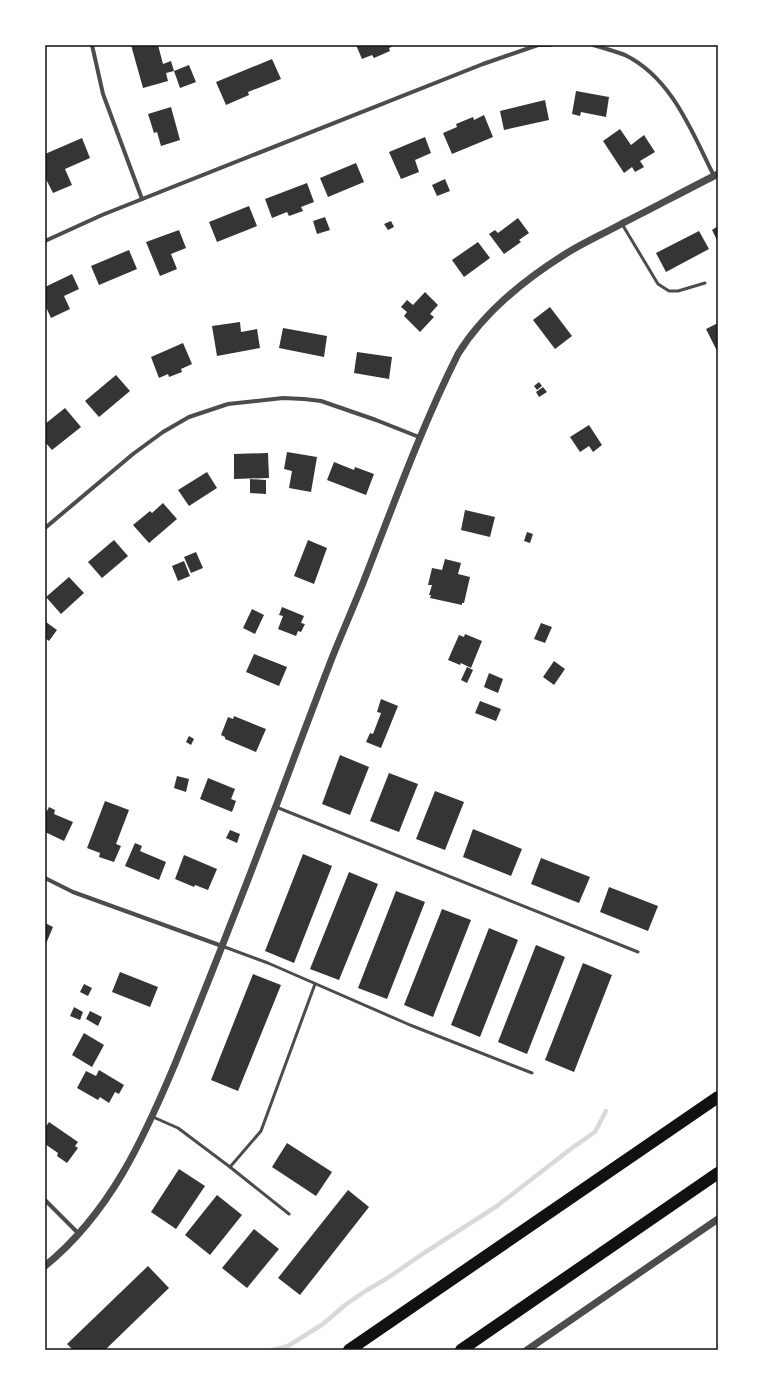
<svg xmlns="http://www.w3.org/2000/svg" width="763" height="1395" viewBox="0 0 763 1395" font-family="Signika,sans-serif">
<rect width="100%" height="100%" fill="#fff"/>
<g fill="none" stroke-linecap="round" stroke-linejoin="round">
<!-- stream -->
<polyline stroke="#d9d9d9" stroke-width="4.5" points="273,1350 288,1346 323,1324 345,1305 367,1290 386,1279 424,1253 497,1206 572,1148 595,1132 606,1111"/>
</g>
<!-- building -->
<g fill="#353535">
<polygon points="131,45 158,45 163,64 171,61 174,71 166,73 168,81 143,88"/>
<polygon points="356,45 396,45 389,48 390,51 374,58 372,55 362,59"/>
<polygon points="272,59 281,79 248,92 249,95 226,105 216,82"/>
<polygon points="189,65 196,82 180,88 174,71"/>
<polygon points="576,91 609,97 606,117 581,112 580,116 572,114"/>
<polygon points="545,100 549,120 504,130 500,111"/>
<polygon points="171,107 180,140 161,146 157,132 154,133 148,114"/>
<polygon points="484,115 493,137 452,154 443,133 457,127 456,124 473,117 474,120"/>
<polygon points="620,129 631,145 644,135 655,152 640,161 644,167 635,172 632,167 624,173 603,141"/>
<polygon points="425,137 431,153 415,160 419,172 401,179 389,152"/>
<polygon points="82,138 90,158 65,169 72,185 53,193 45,177 45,154"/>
<polygon points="356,163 364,182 328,197 320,178"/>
<polygon points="445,179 450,191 437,196 432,185"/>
<polygon points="307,183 314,202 301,207 303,211 289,216 287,212 272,218 265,199"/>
<polygon points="249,206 257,226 217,242 209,222"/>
<polygon points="325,217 330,230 317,234 313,221"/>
<polygon points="518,218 529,233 519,240 521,242 504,254 489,234 495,230 498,233"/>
<polygon points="391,221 394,227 388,230 384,224"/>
<polygon points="718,226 718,242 712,230"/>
<polygon points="179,230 186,248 171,254 177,269 160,276 146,242"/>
<polygon points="699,231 709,249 666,272 656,253"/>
<polygon points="478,242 490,258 464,277 452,260"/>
<polygon points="129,250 137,269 99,285 91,266"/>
<polygon points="72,274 79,289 64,296 70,309 51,318 45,305 45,287"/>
<polygon points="425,292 438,305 430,314 434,317 420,332 404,316 407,312 401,307 407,300 413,305"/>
<polygon points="550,307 572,336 555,349 533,320"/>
<polygon points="240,322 241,332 257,329 260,348 217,356 212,326"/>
<polygon points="718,323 718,353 706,329"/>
<polygon points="283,328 327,336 324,357 279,348"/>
<polygon points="183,343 192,364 181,369 182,372 169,377 168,374 159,378 151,357"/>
<polygon points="357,352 392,357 389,379 354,373"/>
<polygon points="116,375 130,391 99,417 85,401"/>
<polygon points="539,382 542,386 537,390 534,386"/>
<polygon points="543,387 547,392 539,397 536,392"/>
<polygon points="65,408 81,427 52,450 45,442 45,424"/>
<polygon points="589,425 602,445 593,452 589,446 580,452 570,437"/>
<polygon points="287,452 317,457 311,492 289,488 292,471 284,469"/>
<polygon points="268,453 269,478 234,479 234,454"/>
<polygon points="334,462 354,470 355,467 374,474 366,495 327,480"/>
<polygon points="207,472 217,488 189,506 178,490"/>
<polygon points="250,479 266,480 266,494 250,493"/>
<polygon points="163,503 177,519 149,543 133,525 150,511 152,513"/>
<polygon points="465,510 495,517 490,537 461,530"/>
<polygon points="527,532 533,534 530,543 524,541"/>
<polygon points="114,540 128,556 102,578 88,562"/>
<polygon points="308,540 327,548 314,584 294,576"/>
<polygon points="196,552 203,568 191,573 184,557"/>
<polygon points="445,559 461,563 458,574 470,577 464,603 462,603 462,605 430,598 431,595 429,595 432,585 428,585 432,568 442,570"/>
<polygon points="184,561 190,576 178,581 172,566"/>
<polygon points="69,577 84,593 61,614 46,597"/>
<polygon points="282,607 304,616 301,623 305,624 301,632 298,631 296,636 278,629 283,616 279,615"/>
<polygon points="252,609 264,615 255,634 243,628"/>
<polygon points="45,620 47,621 46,622 57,630 49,641 45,638"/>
<polygon points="541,623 552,627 545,643 534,639"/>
<polygon points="465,634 482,641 471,668 461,663 460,665 448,660 459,635 464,637"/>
<polygon points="254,654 287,667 279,686 246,672"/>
<polygon points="554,661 565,669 554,685 543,677"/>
<polygon points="467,667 473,670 467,683 461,680"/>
<polygon points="489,673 503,679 498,693 484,687"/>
<polygon points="381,699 398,706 381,748 366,742 370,733 373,734 381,713 377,712"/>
<polygon points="480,701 501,709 496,721 475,713"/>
<polygon points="234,716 266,729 256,752 225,739 225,737 221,735 228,717 233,719"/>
<polygon points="189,736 194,739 191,745 186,742"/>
<polygon points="340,755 369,767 350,815 322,804"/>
<polygon points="389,773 418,784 399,832 370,821"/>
<polygon points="177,776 189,779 186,792 174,788"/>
<polygon points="208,778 235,789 231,799 236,801 232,812 200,799"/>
<polygon points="435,791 464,802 445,850 416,839"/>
<polygon points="105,801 129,810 116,844 121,846 114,862 99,857 100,853 87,848"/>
<polygon points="49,807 55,810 54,814 73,822 64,841 45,832 45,810 47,811"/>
<polygon points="473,829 522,849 511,876 463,857"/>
<polygon points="230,830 240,834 237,843 226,838"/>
<polygon points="135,843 142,846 140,851 166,862 159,880 125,866"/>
<polygon points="303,854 332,866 294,963 265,951"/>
<polygon points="184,855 217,869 208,890 195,885 194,887 175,879"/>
<polygon points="541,858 590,877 579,903 531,884"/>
<polygon points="349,872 378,884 339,980 310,969"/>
<polygon points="609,887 658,906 648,931 600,912"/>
<polygon points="396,891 425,902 387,999 358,988"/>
<polygon points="442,909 471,920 433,1017 404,1005"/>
<polygon points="45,923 53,927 45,946"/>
<polygon points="489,928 518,940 480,1037 451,1025"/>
<polygon points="536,945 565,957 527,1054 498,1042"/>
<polygon points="583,963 612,975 574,1072 545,1060"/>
<polygon points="120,972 158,987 150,1007 112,992"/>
<polygon points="253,974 281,985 238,1091 211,1080"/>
<polygon points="84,984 92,988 88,996 80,992"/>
<polygon points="74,1007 83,1012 80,1020 70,1016"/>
<polygon points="90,1011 102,1017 98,1026 86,1019"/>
<polygon points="84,1033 104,1045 92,1067 72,1055"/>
<polygon points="99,1070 124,1085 119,1094 115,1092 109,1103 100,1097 98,1100 77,1088 86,1071 96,1076"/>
<polygon points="49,1122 78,1142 75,1146 78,1148 67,1163 57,1156 58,1153 45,1144 45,1128"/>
<polygon points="287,1143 332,1172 316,1196 272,1167"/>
<polygon points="179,1169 205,1186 176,1229 151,1212"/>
<polygon points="348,1190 369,1207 300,1295 278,1278"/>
<polygon points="217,1195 242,1215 210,1255 185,1235"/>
<polygon points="254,1229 279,1249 247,1288 222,1268"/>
<polygon points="148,1266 169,1288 105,1350 73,1350 67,1344"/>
</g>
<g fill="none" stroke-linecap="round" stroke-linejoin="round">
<!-- service -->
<g stroke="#4c4c4c" stroke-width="3">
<polyline points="622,224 658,284 669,291 678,291 705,283"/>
<polyline points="276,807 638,952"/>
<polyline points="222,946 268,963 410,1025 532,1073"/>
<polyline points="153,1117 178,1128 230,1167"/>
<polyline points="289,1214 230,1167 261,1131 315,984"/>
</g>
<!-- minor -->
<g stroke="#4c4c4c" stroke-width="4">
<polyline points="92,45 103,94 142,199"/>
<path d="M593,45C604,48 614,51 625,55C672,78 692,132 714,176"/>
<polyline points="45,241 102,215 483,64 538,45 551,45"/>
<polyline points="45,528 133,454 163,432 189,417 228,404 283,398 304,399 321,401 376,420 419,437"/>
<polyline points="45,878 73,892 222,946"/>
<polyline points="45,1200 79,1234"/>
</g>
<!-- tertiary -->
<g stroke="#4c4c4c" stroke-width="7">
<path d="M45,1266C110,1213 143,1140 175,1064C194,1017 213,970 231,923C266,835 298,746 332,658C342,633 353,608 363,583C393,506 421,428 458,354C484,312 525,279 567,253C585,242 605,233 623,223C655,207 686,190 718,174"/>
<polyline points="527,1350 718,1219"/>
</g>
<!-- motorway -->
<g stroke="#111" stroke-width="12">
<polyline points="349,1350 718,1097"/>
<polyline points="461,1350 718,1173"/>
</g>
</g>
<!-- border -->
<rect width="763" height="1395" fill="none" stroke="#ffffff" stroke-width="92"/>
<rect x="46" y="46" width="671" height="1303" fill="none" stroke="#111" stroke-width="1.5"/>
</svg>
